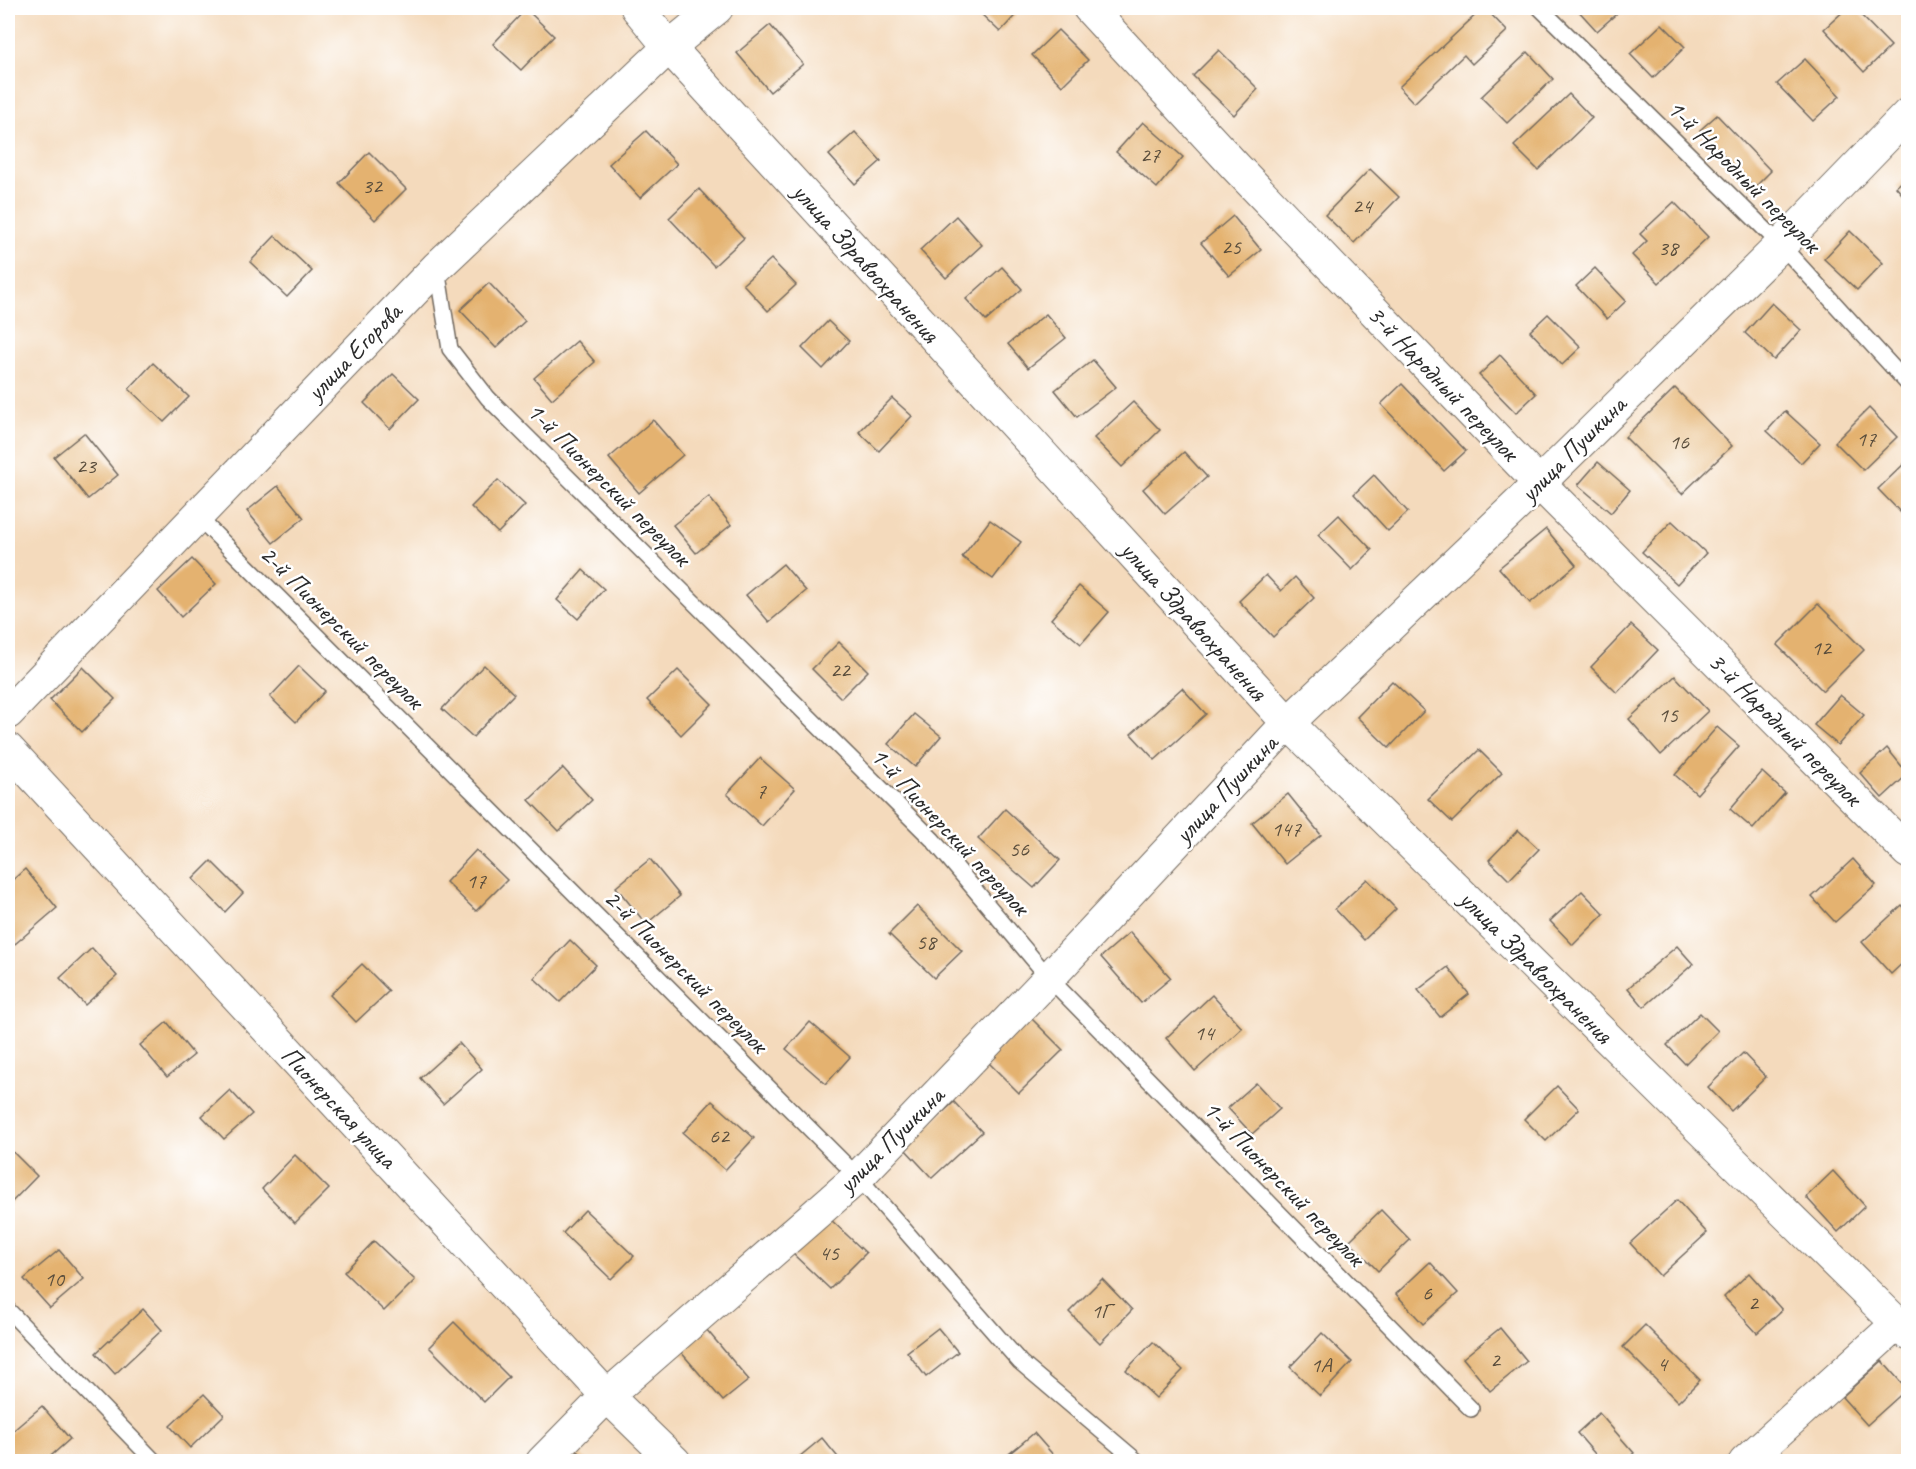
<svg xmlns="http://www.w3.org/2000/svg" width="1916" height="1469" viewBox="0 0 1916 1469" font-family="Caveat,sans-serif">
<rect width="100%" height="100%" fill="#fff"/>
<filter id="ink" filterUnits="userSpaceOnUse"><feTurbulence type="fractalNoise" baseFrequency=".0167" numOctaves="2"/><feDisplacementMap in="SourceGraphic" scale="12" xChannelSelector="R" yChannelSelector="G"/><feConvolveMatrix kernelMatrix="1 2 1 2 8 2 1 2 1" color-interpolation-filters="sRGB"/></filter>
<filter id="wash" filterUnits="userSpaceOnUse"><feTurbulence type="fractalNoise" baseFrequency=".008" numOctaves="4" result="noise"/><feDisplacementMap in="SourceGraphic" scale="24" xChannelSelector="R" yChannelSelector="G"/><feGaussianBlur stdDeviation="1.35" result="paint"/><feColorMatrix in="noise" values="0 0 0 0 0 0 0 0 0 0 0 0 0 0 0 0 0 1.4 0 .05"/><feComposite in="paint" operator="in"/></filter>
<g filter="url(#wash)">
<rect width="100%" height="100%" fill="#f4dabc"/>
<g id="blocks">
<!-- building -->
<g fill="#e4b270">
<polygon points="981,8 1022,8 1000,32 978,11"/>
<polygon points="1483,8 1485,8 1507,31 1472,64 1464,55 1414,103 1399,87"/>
<polygon points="1576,8 1623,8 1597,31"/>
<polygon points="1847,8 1854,8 1891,46 1864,72 1824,29"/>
<polygon points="526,9 554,36 521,70 493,44"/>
<polygon points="1662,24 1685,47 1653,78 1630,54"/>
<polygon points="770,25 803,64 770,92 737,53"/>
<polygon points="1058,30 1088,60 1062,86 1032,55"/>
<polygon points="1219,50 1258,89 1234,115 1193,76"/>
<polygon points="1528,52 1553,79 1507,123 1481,97"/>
<polygon points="1805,59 1840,96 1813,121 1777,84"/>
<polygon points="1569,94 1592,118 1538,170 1514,146"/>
<polygon points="1717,115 1771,171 1754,188 1700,130"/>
<polygon points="1143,122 1183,157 1157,188 1116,152"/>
<polygon points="646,131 677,164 640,198 609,164"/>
<polygon points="855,132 881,161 855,184 829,155"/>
<polygon points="369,152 406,189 375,220 339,183"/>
<polygon points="1370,169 1399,197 1354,243 1325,215"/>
<polygon points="1908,176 1908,201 1896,187"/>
<polygon points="699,189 744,238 714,266 669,218"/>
<polygon points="1674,202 1708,237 1659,283 1632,255 1647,241 1640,234"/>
<polygon points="956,216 982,245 946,278 920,250"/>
<polygon points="1233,216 1261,250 1229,276 1201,243"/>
<polygon points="1850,231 1883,263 1857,290 1824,259"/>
<polygon points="275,236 312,271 287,297 250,262"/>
<polygon points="771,259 796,285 768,311 743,284"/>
<polygon points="1002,267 1022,289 986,321 966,299"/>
<polygon points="1595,268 1626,301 1607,319 1576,286"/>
<polygon points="489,283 525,321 496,348 460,310"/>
<polygon points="1772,303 1801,330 1774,360 1745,333"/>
<polygon points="1046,314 1066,338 1028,368 1008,344"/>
<polygon points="1548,314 1581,347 1562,365 1530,331"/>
<polygon points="828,321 849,341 823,369 802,348"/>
<polygon points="577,341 595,362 552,399 534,378"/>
<polygon points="1500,355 1536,394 1516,413 1479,375"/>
<polygon points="1093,360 1116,387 1077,417 1055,390"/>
<polygon points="153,363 189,397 164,422 129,389"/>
<polygon points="393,374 419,399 390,429 364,403"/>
<polygon points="1402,384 1466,451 1444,471 1381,404"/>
<polygon points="1675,388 1732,446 1682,494 1625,437"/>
<polygon points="892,398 912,416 879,451 859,432"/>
<polygon points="1133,402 1160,430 1122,467 1094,438"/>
<polygon points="1869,408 1897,437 1863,470 1835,442"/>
<polygon points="1785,411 1820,443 1801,463 1767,431"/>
<polygon points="653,420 683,455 639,493 609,458"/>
<polygon points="84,433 118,475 88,499 54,457"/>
<polygon points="1184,452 1207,477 1165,514 1143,489"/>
<polygon points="1908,460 1908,509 1903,515 1878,489"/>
<polygon points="1598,462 1630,490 1611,513 1578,485"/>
<polygon points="1374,475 1408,512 1388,531 1354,494"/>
<polygon points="498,480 525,505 498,533 471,507"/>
<polygon points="278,486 304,518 273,543 247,511"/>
<polygon points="709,497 731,525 696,553 673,525"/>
<polygon points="1339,515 1372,550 1352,570 1318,535"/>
<polygon points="990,520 1021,542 993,579 962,557"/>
<polygon points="1672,521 1706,553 1677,584 1642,552"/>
<polygon points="1546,529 1576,565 1530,603 1499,568"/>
<polygon points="192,559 216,584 181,617 158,591"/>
<polygon points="783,564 806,591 769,622 746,595"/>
<polygon points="583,570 604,589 578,619 557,600"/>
<polygon points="1266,575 1281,591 1295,577 1314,598 1273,637 1239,601"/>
<polygon points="1079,586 1109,612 1081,644 1051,619"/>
<polygon points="1818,604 1864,650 1823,691 1777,645"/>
<polygon points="1631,625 1658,650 1617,693 1591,667"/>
<polygon points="839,642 868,671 841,698 812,669"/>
<polygon points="484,665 514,694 473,737 442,709"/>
<polygon points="299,666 325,691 296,722 270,697"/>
<polygon points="83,667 115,699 82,732 50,700"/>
<polygon points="678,670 712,704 681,735 647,700"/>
<polygon points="1675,676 1708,711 1661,755 1629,719"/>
<polygon points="1392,681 1424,711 1389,748 1357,717"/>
<polygon points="1182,688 1206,714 1155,760 1131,734"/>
<polygon points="1840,695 1864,715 1838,745 1814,725"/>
<polygon points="914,714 941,736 915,767 888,744"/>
<polygon points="1717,727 1739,746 1697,794 1675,775"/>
<polygon points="1887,748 1908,774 1882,798 1860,773"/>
<polygon points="1479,750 1502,773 1452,822 1428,799"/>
<polygon points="760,758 795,789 762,826 727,794"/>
<polygon points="563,768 592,800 559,831 529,800"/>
<polygon points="1762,772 1785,793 1753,829 1730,809"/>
<polygon points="1288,794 1321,835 1285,864 1252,823"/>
<polygon points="1005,809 1060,860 1034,888 978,839"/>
<polygon points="1518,830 1539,849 1509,880 1489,860"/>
<polygon points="476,850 507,880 476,911 446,882"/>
<polygon points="650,859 680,896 646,924 616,887"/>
<polygon points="1853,859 1876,885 1835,922 1812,897"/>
<polygon points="211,861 243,893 225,912 193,879"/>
<polygon points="25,869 57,908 15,944 8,935 8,884"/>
<polygon points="1367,879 1396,909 1364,940 1335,909"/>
<polygon points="1582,891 1604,914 1573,945 1550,921"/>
<polygon points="1902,905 1908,912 1908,958 1891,974 1862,942"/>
<polygon points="917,906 962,951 934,978 889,934"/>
<polygon points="1130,932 1171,978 1141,1003 1101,957"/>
<polygon points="570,940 596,965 560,1002 534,978"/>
<polygon points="1677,946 1693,964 1644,1007 1628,988"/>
<polygon points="92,948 117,976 85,1005 60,978"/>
<polygon points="362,964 389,991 356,1022 330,995"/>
<polygon points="1448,967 1469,994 1440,1017 1418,990"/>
<polygon points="1212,995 1242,1028 1195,1071 1166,1038"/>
<polygon points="1700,1013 1718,1031 1685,1064 1667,1045"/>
<polygon points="1031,1018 1063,1050 1019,1093 987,1061"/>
<polygon points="167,1022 194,1055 167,1077 140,1045"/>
<polygon points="810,1022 850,1057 826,1084 786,1049"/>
<polygon points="459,1043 482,1069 443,1104 420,1078"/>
<polygon points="1743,1053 1766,1077 1731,1111 1708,1087"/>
<polygon points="1256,1083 1280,1109 1252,1134 1228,1108"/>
<polygon points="1557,1086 1579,1109 1546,1141 1524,1119"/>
<polygon points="230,1090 252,1114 224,1139 202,1116"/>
<polygon points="712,1101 754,1138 725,1170 683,1133"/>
<polygon points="954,1102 982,1132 932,1178 904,1148"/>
<polygon points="13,1152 37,1176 8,1206 8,1158"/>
<polygon points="295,1155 329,1189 295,1223 262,1189"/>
<polygon points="1833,1171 1865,1206 1838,1232 1806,1197"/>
<polygon points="1677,1200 1707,1233 1660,1276 1630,1243"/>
<polygon points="585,1210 634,1256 611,1279 563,1233"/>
<polygon points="1381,1210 1410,1240 1378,1271 1349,1241"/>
<polygon points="829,1218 866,1253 830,1289 793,1254"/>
<polygon points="374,1241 415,1280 384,1311 344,1272"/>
<polygon points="59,1250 84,1279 50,1308 24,1279"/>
<polygon points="1430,1262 1458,1293 1423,1324 1396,1294"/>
<polygon points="1749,1273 1782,1310 1757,1333 1724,1297"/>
<polygon points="1102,1279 1132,1310 1100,1343 1069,1312"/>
<polygon points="143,1309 162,1330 115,1374 96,1353"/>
<polygon points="454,1322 509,1377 484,1402 429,1347"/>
<polygon points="1645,1325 1700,1380 1678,1402 1623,1347"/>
<polygon points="938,1328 958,1352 926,1377 907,1352"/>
<polygon points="1500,1328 1527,1361 1490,1391 1463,1358"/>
<polygon points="706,1329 749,1380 723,1401 680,1351"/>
<polygon points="1322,1333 1352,1362 1320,1396 1290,1367"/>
<polygon points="1153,1342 1183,1370 1156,1398 1126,1370"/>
<polygon points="1882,1361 1907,1389 1867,1425 1842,1397"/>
<polygon points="204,1394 224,1415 190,1448 170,1426"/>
<polygon points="42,1406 70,1439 44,1462 8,1462 8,1435"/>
<polygon points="1599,1413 1634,1453 1624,1462 1602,1462 1577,1433"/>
<polygon points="1034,1433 1055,1457 1049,1462 1005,1462 1003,1459"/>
<polygon points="822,1438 842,1462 793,1462"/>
<polygon points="578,1451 588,1462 567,1462"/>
</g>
</g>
</g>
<g filter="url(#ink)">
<use href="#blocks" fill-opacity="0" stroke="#71685e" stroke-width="1.5"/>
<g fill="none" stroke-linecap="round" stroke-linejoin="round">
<!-- service casing -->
<g stroke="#71685e" stroke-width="18">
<g id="service">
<polyline points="1540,8 1781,245 1908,384"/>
<polyline points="437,269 450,349 488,398 933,840 1049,978 1471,1409"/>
<polyline points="197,516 858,1177 1020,1362 1138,1462"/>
<polyline points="8,1310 155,1462"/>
</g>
</g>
<!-- minor casing -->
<g stroke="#71685e" stroke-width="34">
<g id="minor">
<polyline points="637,8 669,47 1288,723 1908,1334"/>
<polyline points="1089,8 1235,166 1539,483 1908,852"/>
<polyline points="8,713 437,267 669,47 717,8"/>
<polyline points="8,749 607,1396 675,1462"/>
<polyline points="542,1462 607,1396 858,1177 1049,978 1288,723 1518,504 1781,245 1908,114"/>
<polyline points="1745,1462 1898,1323"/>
</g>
</g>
<!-- service -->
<use href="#service" stroke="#fff" stroke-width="15"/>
<!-- minor -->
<use href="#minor" stroke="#fff" stroke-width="32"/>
</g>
</g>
<g text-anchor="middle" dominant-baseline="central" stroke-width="5" stroke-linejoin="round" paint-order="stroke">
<!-- number labels -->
<g font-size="22" fill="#594d3c">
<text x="1150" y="155">27</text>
<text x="372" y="186">32</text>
<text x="1362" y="206">24</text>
<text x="1231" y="247">25</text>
<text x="1668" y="248">38</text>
<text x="1866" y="439">17</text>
<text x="1679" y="442">16</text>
<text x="86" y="466">23</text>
<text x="1821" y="648">12</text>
<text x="840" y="670">22</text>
<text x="1668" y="715">15</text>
<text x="761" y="791">7</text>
<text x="1286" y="829">147</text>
<text x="1019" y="849">56</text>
<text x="476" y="881">17</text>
<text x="926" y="942">58</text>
<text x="1204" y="1033">14</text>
<text x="719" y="1136">62</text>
<text x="829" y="1253">45</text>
<text x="54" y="1279">10</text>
<text x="1427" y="1293">6</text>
<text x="1753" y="1303">2</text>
<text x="1101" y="1311">1Г</text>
<text x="1495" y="1360">2</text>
<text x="1662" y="1364">4</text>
<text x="1321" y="1365">1А</text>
</g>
<!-- street labels -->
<g font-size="26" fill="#2b2b2b" stroke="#fff">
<text transform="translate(1744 176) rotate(45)">1-й Народный переулок</text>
<text transform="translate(866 263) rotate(48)">улица Здравоохранения</text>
<text transform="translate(354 352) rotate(-46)">улица Егорова</text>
<text transform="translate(1443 383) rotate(46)">3-й Народный переулок</text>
<text transform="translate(1573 449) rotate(-45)">улица Пушкина</text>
<text transform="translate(609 484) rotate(45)">1-й Пионерский переулок</text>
<text transform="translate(1194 621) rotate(48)">улица Здравоохранения</text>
<text transform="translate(342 627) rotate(45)">2-й Пионерский переулок</text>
<text transform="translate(1785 729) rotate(45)">3-й Народный переулок</text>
<text transform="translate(1226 789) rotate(-47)">улица Пушкина</text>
<text transform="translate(950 831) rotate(47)">1-й Пионерский переулок</text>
<text transform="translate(1536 967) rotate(45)">улица Здравоохранения</text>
<text transform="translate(686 971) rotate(45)">2-й Пионерский переулок</text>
<text transform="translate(339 1107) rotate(47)">Пионерская улица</text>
<text transform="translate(891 1140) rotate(-45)">улица Пушкина</text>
<text transform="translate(1284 1183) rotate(46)">1-й Пионерский переулок</text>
</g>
</g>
<!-- margin -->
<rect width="1916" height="1469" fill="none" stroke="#fff" stroke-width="30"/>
</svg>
